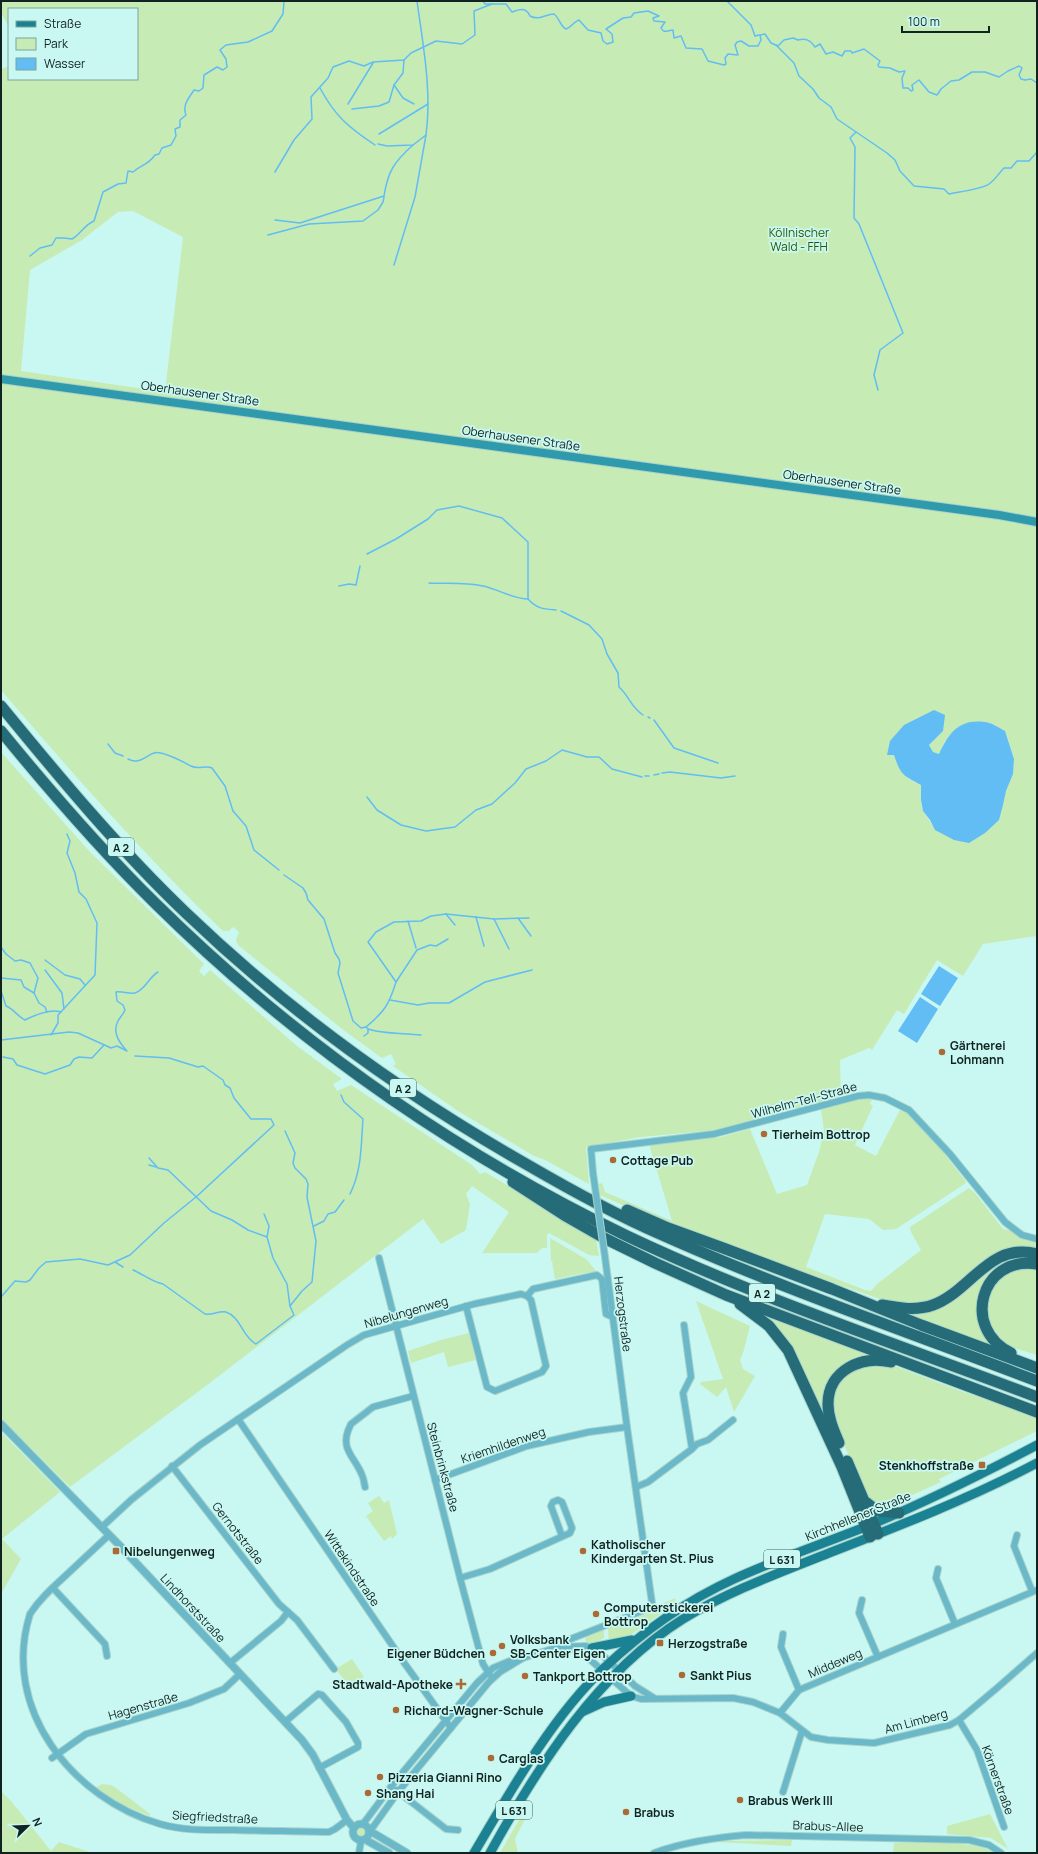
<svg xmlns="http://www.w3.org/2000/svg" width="1038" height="1854" viewBox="0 0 1038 1854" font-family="Manrope,sans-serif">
<rect width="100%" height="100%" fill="#c9f8f2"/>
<!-- green -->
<g fill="#c7ebb4" fill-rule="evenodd">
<path d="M1,1H1037V936L983,944L963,976L937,960L904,1014L897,1010L872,1050L869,1048L840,1060L841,1097L716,1130L641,1137L586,1147L589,1184L545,1160L534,1156L458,1111L393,1066L396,1064L391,1054L382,1058L342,1029L238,945L236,940L239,932L233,927L229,931H223C144,855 72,773 1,690V69L9,66V79H137V9H9V27L1,13ZM133,211L183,237L165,392L21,371L30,270L82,240L118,212ZM943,731L929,745L933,752L939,754L945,741L1005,731L1014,759L1013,774L1006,791L999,820L935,830C932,823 927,818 923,811C920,803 922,794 921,785C903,776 901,775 894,755H887Z"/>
<polygon points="1,752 90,852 204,964 199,971 204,976 210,970 297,1046 342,1079 333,1084 337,1091 351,1085 472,1165 480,1174 485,1172 596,1239 599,1256 589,1255 549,1233 547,1235 547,1248 542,1248 537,1253 482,1253 509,1212 472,1186 466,1194 470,1204 466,1230 441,1244 423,1219 211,1382 70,1487 1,1418"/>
<path d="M858,1099H872L870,1104L873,1106L855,1145L876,1156L901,1108C924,1124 947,1158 965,1180L966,1183L896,1229L883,1230L869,1219L825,1214L806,1267L865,1290L871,1291L877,1284L921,1250L911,1232L910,1227L969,1188L975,1193L1003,1229L1008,1230L1009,1229L1023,1238L1037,1241V1251L1012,1250L955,1289L923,1304H894L654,1219L600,1195L599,1184L602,1183L605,1192L672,1221L649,1144L721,1137L750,1129L777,1194L807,1185L819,1152L824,1130L821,1110Z"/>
<polygon points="550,1238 586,1259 597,1272 584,1273 555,1279 552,1262 554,1261 551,1261"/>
<polygon points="1016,1256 1037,1257 1024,1260 982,1292 994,1346 904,1312 921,1310 986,1268"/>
<path d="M1037,1267V1355C1025,1351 1006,1347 998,1338C979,1317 987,1281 1012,1270C1019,1267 1030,1268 1037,1267Z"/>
<polygon points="696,1301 750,1326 743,1353 740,1360 743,1369 755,1376 734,1412 726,1387 717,1397 700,1384 701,1382 723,1379"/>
<polygon points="753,1308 878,1355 836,1374 830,1429 800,1366"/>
<polygon points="469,1333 476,1360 448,1367 444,1352 411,1363 408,1351 441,1340"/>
<polygon points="860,1364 890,1365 897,1367 963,1392 1037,1416 1037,1419 1035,1419 1037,1420 1037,1431 939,1479 941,1482 897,1502 884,1502 875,1505 867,1497 837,1429 831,1400 838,1381"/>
<polygon points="1,1432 60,1492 2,1539 21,1559 1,1594"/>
<polygon points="379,1496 384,1503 389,1500 397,1534 392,1539 391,1536 384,1541 366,1516 373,1511 368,1503"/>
<polygon points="675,1598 676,1603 629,1636 609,1644 608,1628 649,1613 655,1607"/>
<polygon points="604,1630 604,1638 593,1644 586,1642 585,1638 588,1636"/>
<polygon points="352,1659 364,1677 349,1687 336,1669"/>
<polygon points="102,1784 111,1785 116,1788 150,1814 150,1816 111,1800 95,1788"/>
<polygon points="1,1791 11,1801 51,1851 59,1842 93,1853 1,1853"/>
<polygon points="523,1813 527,1815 515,1839 518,1853 500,1853"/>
<polygon points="990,1814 1008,1849 991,1838 947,1834 947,1826"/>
<circle cx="362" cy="1832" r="4.5"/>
<polygon points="792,1840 791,1846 715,1842 722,1841"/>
<path d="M894,1843C919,1843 977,1839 994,1853H893Z"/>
</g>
<!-- water -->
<g fill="#61bdf4">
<path d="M934,710L945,715L943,731L929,745L933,752L939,754C949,733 959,719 984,722C991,722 999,728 1005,731L1014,759L1013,774L1006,791L1003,805L999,820L985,833L969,843L954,840L935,830L930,820L923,811L921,800V785C903,775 901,776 894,755H887L890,741L904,725Z"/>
<polygon points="939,966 958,978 940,1006 921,994"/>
<polygon points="920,997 938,1009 917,1043 898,1031"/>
</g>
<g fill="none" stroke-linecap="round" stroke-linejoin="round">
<!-- stream -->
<g stroke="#61bdf4" stroke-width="1.5">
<polyline points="1,1 2,1"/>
<path d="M483,1L485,4H506L512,12C520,9 526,7 530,16C540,21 545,14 554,14C560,18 559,25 566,29C572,27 573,22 579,20L588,30L601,33L603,41L607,44L613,42L612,34L606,29L623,18L631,17L634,13L648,11L659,16L653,18L654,21L665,22L661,28C664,34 668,30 673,30L674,38L681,36L686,48L702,49L708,61L724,65L726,64L725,58L728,54L738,55L735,45L737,42L741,41L749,46H758L761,40L760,35L765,34L771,43L778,46L784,40L793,38L798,40C806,38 810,40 815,47L820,44L826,54L833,52L842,56L845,51H851L852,53L864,49L880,61L878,65L879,67L890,68L899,72L905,71L902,78L903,88H908L911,91L913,90L912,85L919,80L929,92L937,95L941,89L951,81L959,80L972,72H985L999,77L1008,71L1019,66L1022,68L1019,75L1021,79L1025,80L1031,79L1037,83"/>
<polyline points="727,1 751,25 755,36 759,35"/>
<path d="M776,45L794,63L799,76L813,89L819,98L831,107L837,119L887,153L895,160L900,171L914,186L944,189L949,194C958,192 983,189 989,184C995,180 999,173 1004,168H1011L1017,161H1029L1037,152"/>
<polyline points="394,85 403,98 414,104"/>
<path d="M320,88C335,116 348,127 375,145"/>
<polyline points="348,104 373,63"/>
<polyline points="352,109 379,106 389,102 394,85 403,73 404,60"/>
<polyline points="856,132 850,138 855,147 854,218 859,224 903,333 880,350 874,375 878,390"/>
<polyline points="379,134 428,104"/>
<path d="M378,144L387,146L413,145L426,135C432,91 423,45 417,1"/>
<polyline points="275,172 294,140 312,119 311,97 328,78 333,67 349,61 364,66 373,62 404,60 411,53 436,41 462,44 475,35 474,11 492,4"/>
<path d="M275,220L300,223L384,196C388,171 394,162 413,145"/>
<polyline points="268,235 309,224 363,221 378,210 383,202 384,197"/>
<path d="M30,256L40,248L52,245L56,238H64L72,239C81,234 84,225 94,221L103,192L118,184L126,183L128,171L133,172C142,164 147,166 155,155L159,154L162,148L171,145L176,136L175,129L180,127V120L186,115C182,105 189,98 194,90L199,91L203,88L204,75L217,67L223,70L227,67L226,59L220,50L226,45L248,42L272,31L283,14L284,1"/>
<polyline points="394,265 415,197 426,135"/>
<polyline points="367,554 396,539 428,519 437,510 459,506 502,518 528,542 528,599"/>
<path d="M429,583C447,584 465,582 483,586C498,589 513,599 528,599C537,609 544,609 556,610"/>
<polyline points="339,586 349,584 356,585 360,566"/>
<path d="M561,611L589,625L602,639L607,654L618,673L619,687C630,697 630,706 643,715"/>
<polyline points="648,717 650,718"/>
<polyline points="654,720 674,748 718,763"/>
<polyline points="108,744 115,753 123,756"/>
<path d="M128,759C139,765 145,756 154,753C162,750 183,762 191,766C198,770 205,765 212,768L225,786L233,811L246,826L254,850L279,870"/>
<polyline points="662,773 670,772 721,778 735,776"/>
<polyline points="654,775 659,774"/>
<polyline points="645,776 649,776"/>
<polyline points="367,797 377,810 401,825 426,831 455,827 476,810 492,804 515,783 526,769 546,761 562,750 587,757 599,757 612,769 642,777"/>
<polyline points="284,875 303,888 306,893 308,900 324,919 335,953 339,959 340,963 338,973 353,1021 361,1028 366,1027 368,1029 368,1033 364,1036"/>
<polyline points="446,914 455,925"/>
<polyline points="476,917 484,946"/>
<polyline points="518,918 531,936"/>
<polyline points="494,919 509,949"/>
<polyline points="408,921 416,948"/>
<polyline points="1,947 6,954 15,961 21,960 30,963 38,978 34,993"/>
<polyline points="45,960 65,975 80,979 85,985"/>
<polyline points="45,970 62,993 64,1009"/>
<polyline points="1,978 21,980 24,987 34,993 39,1003 45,1007 47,1012"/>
<polyline points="396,982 417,950 430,945 436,946 448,939"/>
<path d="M1,991L6,1006C14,1009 17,1016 25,1020C35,1015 50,1008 61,1012"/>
<polyline points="390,1000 418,1005 429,1003 449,1003 485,982 532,970"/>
<path d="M366,1027C384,1012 389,1005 396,982L368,942L376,932L394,922L421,921L431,916L446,914L494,919L529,918"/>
<path d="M368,1029C382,1034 405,1033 421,1035"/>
<polyline points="51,1035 58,1023 58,1015 95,975 97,923 86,899 79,892 75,873 67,853 70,841 67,834"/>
<polyline points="1,1040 69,1032 78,1033 111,1048 117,1046 127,1051"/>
<path d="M126,1050C119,1042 112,1032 118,1021C120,1017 123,1015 125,1010L123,1005L117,1001L116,992C122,991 129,994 135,993C145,990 149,977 158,972"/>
<polyline points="3,1057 13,1059 17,1065 45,1074 70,1065 74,1059 79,1057 92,1058 104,1045"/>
<path d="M341,1095L344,1102L363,1119C361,1145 362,1170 350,1194"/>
<polyline points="149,1158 158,1168 168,1170 211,1211 232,1220 248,1230 267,1237 273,1258 287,1284 290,1306"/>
<polyline points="149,1165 156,1167"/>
<polyline points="264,1214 269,1226 267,1237"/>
<polyline points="314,1226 324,1221 328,1214 335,1212 344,1200"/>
<polyline points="115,1262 123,1267"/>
<path d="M133,1270C143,1274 152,1282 163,1284L205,1314C212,1316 219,1310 226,1312C241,1317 242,1337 256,1344L294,1315L290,1306L302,1291L312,1282L316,1241L307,1197L308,1184L306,1179L295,1168L293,1163L295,1153L285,1131"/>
<polyline points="1,1297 15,1281 26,1282 30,1280 39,1268 46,1262 80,1259 108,1265 130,1255 164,1223 196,1197 274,1125 271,1119 251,1119 234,1098 230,1088 225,1085 223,1080 203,1066 198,1067 169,1058 135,1056"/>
</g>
<!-- minor casing -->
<g stroke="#a8d2cc" stroke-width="8">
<g id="minor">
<polyline points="593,1173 591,1149 714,1134 858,1096 869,1095 885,1098 909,1110 950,1154 1005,1222 1022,1235 1037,1239"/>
<polyline points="379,1258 460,1578 483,1664 492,1678"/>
<polyline points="466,1306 487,1387 495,1391 542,1372 546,1366 531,1300 527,1296"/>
<polyline points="238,1419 405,1664 451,1728"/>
<polyline points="692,1449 697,1444 708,1440 733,1420"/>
<polyline points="172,1466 279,1604 297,1620 334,1669"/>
<polyline points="435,1480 527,1446 589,1432 627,1427"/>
<path d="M365,1487C364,1483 364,1479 362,1475C354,1455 338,1449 351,1424L373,1407L413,1396"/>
<polyline points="636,1487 648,1482 692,1449 683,1393 691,1377 684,1325"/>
<polyline points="102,1527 131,1500 200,1445 347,1345 364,1335 474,1304 521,1294 527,1296 533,1289 597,1275 602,1279 606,1314 613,1317"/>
<path d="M109,1535C94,1549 78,1564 63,1578C51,1589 39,1600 30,1614C0,1710 74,1799 160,1824C184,1831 210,1830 235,1830C266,1831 298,1831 329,1832L335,1829L347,1820"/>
<polyline points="1017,1535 1014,1546 1032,1591"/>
<polyline points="938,1569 936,1578 955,1624"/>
<polyline points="460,1578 490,1569 570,1533 572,1528 562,1502 558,1500 553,1502 551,1506 562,1536"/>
<polyline points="53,1588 105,1644 107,1656"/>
<polyline points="862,1600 859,1613 878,1657"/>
<polyline points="783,1634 781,1647 799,1690"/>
<polyline points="564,1645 586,1656 631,1696 641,1699 733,1698 753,1702 780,1713 811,1737 828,1740 874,1743 950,1725 959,1720 997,1688 1037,1653"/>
<polyline points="564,1645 568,1640 647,1609 652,1603 627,1427 605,1257"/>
<polyline points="230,1663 281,1621 288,1612"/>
<polyline points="780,1713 799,1690 1037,1590"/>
<polyline points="959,1720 977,1750 1004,1827"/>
<polyline points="285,1722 318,1694 322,1695 346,1722 358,1743 358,1747 319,1768"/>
<polyline points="52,1758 86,1734 189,1703 224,1689 240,1674"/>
<polyline points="396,1790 446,1829 458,1830"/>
<polyline points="783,1792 802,1731"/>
<polyline points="363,1824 393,1784 477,1683 493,1668 517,1658 523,1658"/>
<polyline points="369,1829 373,1827 398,1792 489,1682 500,1672 523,1658 558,1647 586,1646 597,1650 635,1686 654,1698"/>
<polyline points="359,1853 361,1841"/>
<path d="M654,1853C684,1842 714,1838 746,1835L969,1840L989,1845L1001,1853"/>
</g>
</g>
<!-- tertiary casing -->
<g stroke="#a8d2cc" stroke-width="9">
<g id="tertiary">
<polyline points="1,1424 122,1548 302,1740 313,1755 347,1820 354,1828"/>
<circle cx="361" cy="1832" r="8"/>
<polyline points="370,1831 407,1853"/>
<polyline points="366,1840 389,1853"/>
</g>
</g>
<!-- secondary casing -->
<g stroke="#a8d2cc" stroke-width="10">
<polyline id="secondary" points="1,379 999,515 1037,522"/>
</g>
<!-- primary casing -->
<g stroke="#a8d2cc" stroke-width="11">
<g id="primary">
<polyline points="592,1648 632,1640"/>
<polyline points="582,1712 604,1702 631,1696"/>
<path d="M474,1853C510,1792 552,1717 604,1668C642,1632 686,1601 734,1579C780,1558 828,1542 875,1523C930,1500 984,1473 1037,1445"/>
<path d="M490,1853C538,1766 597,1673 683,1619C729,1591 779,1573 829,1553C899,1526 971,1498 1037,1463"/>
</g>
</g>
<!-- motorway casing -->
<g stroke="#a8d2cc" stroke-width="13">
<g id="motorway">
<path d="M1,706C60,778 119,849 186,913C288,1011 403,1094 526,1164C569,1189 614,1214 660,1234C783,1289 911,1333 1037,1381"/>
<path d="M1,731C50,791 101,850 156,904C293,1039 453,1152 627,1236C760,1299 900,1345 1037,1397"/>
<polyline points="513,1182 564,1215 606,1239 655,1263 726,1295 1037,1412"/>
<polyline points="627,1210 668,1228 723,1248 832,1289 921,1325 1037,1368"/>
<polyline points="740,1304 769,1326 788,1350 842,1467 870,1537"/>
<path d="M882,1305C899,1308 916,1311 933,1305C970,1292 990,1241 1037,1254"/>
<path d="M1011,1353C961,1329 980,1255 1037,1264"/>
<path d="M839,1443C834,1431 828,1418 828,1404C828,1370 862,1355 891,1362"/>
<polyline points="847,1461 878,1534"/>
<polyline points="867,1503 877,1511 899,1513"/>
</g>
</g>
<!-- minor -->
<use href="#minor" stroke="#6bb9c8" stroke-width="6"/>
<!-- tertiary -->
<use href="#tertiary" stroke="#6bb9c8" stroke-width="7"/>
<!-- secondary -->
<use href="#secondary" stroke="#309aad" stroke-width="8"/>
<!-- primary -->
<use href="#primary" stroke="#1a8293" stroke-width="9"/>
<!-- motorway -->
<use href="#motorway" stroke="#256b78" stroke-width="11"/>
<!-- minor-bridge casing -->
<g stroke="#a8d2cc" stroke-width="8" stroke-linecap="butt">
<polyline id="minor-bridge" points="593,1173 605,1257"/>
</g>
<!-- minor-bridge -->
<use href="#minor-bridge" stroke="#6bb9c8" stroke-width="6"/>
</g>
<!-- markers -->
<g fill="#ab6a34" stroke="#c9f8f2" stroke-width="1.5">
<circle cx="942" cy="1052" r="4"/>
<circle cx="764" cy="1134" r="4"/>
<circle cx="613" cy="1160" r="4"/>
<rect x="978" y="1461" width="8" height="8" rx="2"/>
<rect x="112" y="1547" width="8" height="8" rx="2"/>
<circle cx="583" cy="1551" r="4"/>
<circle cx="596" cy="1614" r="4"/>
<rect x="656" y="1639" width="8" height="8" rx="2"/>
<circle cx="502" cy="1646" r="4"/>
<circle cx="493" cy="1653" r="4"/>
<circle cx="682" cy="1675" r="4"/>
<circle cx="525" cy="1676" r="4"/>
<path d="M459 1678h4v4h4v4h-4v4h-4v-4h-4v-4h4z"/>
<circle cx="396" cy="1710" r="4"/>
<circle cx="491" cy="1758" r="4"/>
<circle cx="380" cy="1777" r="4"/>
<circle cx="368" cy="1793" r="4"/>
<circle cx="740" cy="1800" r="4"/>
<circle cx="626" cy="1812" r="4"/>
</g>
<g text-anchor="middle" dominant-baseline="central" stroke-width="3.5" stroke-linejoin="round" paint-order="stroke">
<!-- shield labels -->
<g fill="#c9f8f2" stroke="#486360" stroke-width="1">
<rect x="108" y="838" width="26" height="18" rx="3"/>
<rect x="390" y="1079" width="26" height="18" rx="3"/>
<rect x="749" y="1284" width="26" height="18" rx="3"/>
<rect x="764" y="1550" width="36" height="18" rx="3"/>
<rect x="496" y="1801" width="36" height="18" rx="3"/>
</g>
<g font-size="11" font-weight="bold" fill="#112321">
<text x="121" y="847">A 2</text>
<text x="403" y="1088">A 2</text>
<text x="762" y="1293">A 2</text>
<text x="782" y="1559">L 631</text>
<text x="514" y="1810">L 631</text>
</g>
<!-- park labels -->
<g font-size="12" fill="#2b5700" stroke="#c9f8f2">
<text x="799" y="232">Köllnischer<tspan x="799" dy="14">Wald - FFH</tspan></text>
</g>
<!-- street labels -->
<g font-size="12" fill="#112321" stroke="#c9f8f2">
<text transform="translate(200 393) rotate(8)">Oberhausener Straße</text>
<text transform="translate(521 438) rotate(8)">Oberhausener Straße</text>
<text transform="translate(842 482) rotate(8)">Oberhausener Straße</text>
<text transform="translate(804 1100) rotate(-15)">Wilhelm-Tell-Straße</text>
<text transform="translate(406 1312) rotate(-16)">Nibelungenweg</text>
<text transform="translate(623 1314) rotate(83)">Herzogstraße</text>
<text transform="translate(503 1445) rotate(-19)">Kriemhildenweg</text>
<text transform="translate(443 1467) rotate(75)">Steinbrinkstraße</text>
<text transform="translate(858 1516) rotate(-22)">Kirchhellener Straße</text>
<text transform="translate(238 1533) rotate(52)">Gernotstraße</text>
<text transform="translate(352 1568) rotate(56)">Wittekindstraße</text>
<text transform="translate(193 1608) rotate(47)">Lindhorststraße</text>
<text transform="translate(835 1663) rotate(-23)">Middeweg</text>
<text transform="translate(143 1706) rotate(-16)">Hagenstraße</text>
<text transform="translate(916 1721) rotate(-15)">Am Limberg</text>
<text transform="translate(998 1780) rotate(70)">Körnerstraße</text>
<text transform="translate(215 1817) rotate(3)">Siegfriedstraße</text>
<text transform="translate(828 1826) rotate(2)">Brabus-Allee</text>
</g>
<!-- poi labels -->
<g font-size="12" font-weight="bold" fill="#112321" stroke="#c9f8f2" text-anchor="start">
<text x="950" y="1045">Gärtnerei<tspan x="950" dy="14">Lohmann</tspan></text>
<text x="772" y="1134">Tierheim Bottrop</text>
<text x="621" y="1160">Cottage Pub</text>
<text x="974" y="1465" text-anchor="end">Stenkhoffstraße</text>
<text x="591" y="1544">Katholischer<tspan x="591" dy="14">Kindergarten St. Pius</tspan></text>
<text x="124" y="1551">Nibelungenweg</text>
<text x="604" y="1607">Computerstickerei<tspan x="604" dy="14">Bottrop</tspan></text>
<text x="510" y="1639">Volksbank<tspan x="510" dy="14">SB-Center Eigen</tspan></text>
<text x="668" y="1643">Herzogstraße</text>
<text x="485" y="1653" text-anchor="end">Eigener Büdchen</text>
<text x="690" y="1675">Sankt Pius</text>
<text x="533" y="1676">Tankport Bottrop</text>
<text x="453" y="1684" text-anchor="end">Stadtwald-Apotheke</text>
<text x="404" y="1710">Richard-Wagner-Schule</text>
<text x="499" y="1758">Carglas</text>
<text x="388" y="1777">Pizzeria Gianni Rino</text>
<text x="376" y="1793">Shang Hai</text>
<text x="748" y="1800">Brabus Werk III</text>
<text x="634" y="1812">Brabus</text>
</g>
</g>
<!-- border -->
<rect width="1038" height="1854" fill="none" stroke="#112321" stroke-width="4"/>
<!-- legend -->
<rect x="8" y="8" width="130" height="72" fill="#c9f8f2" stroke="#7fa39e"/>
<rect x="16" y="21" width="20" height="6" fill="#1a8293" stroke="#7fa39e"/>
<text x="44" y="28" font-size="12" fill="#112321">Straße</text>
<rect x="16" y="38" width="20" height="12" fill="#c7ebb4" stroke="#7fa39e"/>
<text x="44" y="48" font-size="12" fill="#112321">Park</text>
<rect x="16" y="58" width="20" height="12" fill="#61bdf4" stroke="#7fa39e"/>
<text x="44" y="68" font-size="12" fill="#112321">Wasser</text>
<!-- north arrow -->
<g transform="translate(28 1826) rotate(67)" stroke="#c9f8f2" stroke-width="3" paint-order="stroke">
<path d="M0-3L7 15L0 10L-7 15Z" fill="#112321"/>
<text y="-6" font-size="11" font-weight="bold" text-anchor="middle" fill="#112321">N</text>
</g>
<!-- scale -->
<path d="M902 26v6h87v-6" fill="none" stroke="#112321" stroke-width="2"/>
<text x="908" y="26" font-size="12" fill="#112321" stroke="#c9f8f2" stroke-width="3" paint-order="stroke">100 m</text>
</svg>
